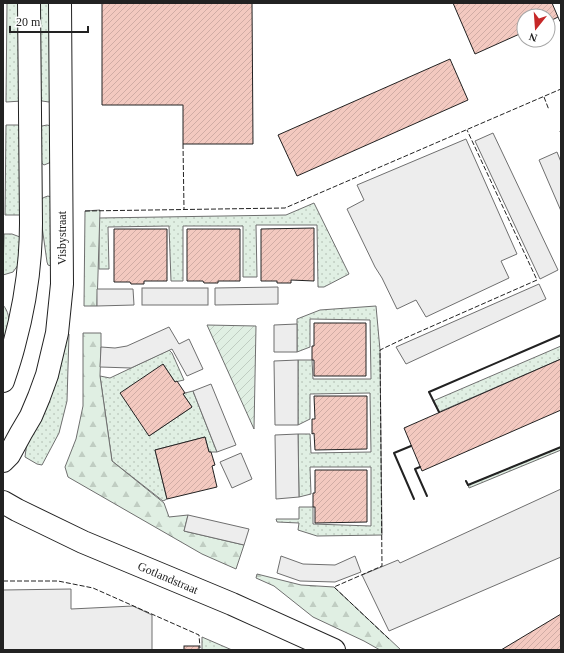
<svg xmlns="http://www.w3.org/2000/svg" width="564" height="653" viewBox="0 0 564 653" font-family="'Times New Roman',serif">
<defs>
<pattern id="grass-dots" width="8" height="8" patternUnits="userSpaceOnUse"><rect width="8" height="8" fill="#e0efe3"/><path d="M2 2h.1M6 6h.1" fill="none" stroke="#c0cdc2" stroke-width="1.8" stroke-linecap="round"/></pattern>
<pattern id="forest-firs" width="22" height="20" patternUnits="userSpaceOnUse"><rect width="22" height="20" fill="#e0efe3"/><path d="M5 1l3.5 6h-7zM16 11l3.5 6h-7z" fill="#c0cdc2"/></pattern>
<pattern id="garden-furrows" width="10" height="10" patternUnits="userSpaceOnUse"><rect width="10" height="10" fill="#e0efe3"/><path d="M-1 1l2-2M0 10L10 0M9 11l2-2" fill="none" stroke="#c0cdc2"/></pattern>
<pattern id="building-hatch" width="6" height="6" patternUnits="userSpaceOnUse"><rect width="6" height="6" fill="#f3c9c0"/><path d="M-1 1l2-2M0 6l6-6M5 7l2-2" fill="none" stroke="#d0aca5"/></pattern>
</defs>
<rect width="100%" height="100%" fill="#fff"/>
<!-- grass -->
<g fill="url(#grass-dots)" stroke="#6f6f6f">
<polygon points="7,3 25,3 22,101 6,102"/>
<polygon points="38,3 56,3 55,97 49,102 42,101 38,96"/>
<polygon points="6,125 18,125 25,132 24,210 19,215 5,215"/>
<polygon points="47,125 51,126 54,158 49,163 44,165 39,161 38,132 42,126"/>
<polygon points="48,196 53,198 54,263 51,266 48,265 47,262 39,205 39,200 45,197"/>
<polygon points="314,203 349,274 324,287 318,287 317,225 256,225 257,277 243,277 243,226 183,226 183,281 171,281 169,226 108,227 109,269 99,269 99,218 286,215"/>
<polygon points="4,234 12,234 20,237 21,261 13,272 3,275"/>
<path d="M3,305C14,318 7,334 3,349Z"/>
<polygon points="376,306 380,350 382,535 317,536 298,530 299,523 277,522 276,519 299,519 299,507 313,507 313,524 371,526 371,467 310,467 311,494 299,497 298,434 310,434 311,453 371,452 370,393 310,394 310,419 298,425 298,360 312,360 313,379 371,379 370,320 310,319 310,347 297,352 297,319 320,310"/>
<polygon points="69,334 67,401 59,433 42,465 37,464 25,457 27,441 66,335"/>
<polygon points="561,346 561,359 439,412 433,401"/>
<polygon points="169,350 172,353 184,380 175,382 163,364 149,436 192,407 183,394 185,393 193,391 217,452 209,452 205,437 155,450 167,499 163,501 112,461 100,376 110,378"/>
<polygon points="561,447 561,450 469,488 468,485"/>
<polygon points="202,637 232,650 202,650"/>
</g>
<!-- forest -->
<g fill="url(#forest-firs)" stroke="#6f6f6f">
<polygon points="100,210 97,306 84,306 85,211"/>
<polygon points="83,333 101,333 101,347 100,376 112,461 164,503 169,517 188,515 184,531 244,545 236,569 202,554 68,477 65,467 76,439 83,406"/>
<polygon points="257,574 301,585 334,587 401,650 380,650 364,641 313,617 274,586 256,578"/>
</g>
<!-- garden -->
<polygon fill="url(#garden-furrows)" stroke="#6f6f6f" points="207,325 256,326 254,429"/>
<!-- parking -->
<g fill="#ededed" stroke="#6f6f6f">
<polygon points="493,133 558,270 540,279 475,141"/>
<polygon points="466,139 517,254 501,261 509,278 426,317 416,300 397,309 382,278 375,267 347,209 364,200 357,185"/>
<polygon points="557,152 561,162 561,211 539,160"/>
<polygon points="539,284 546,299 406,364 396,347"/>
<polygon points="278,287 278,304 215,305 215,288"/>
<rect x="142" y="288" width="66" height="17"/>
<polygon points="97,289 133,289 134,305 97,306"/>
<polygon points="297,324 297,352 274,352 274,325"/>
<polygon points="169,327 179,344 189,339 203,369 187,376 172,349 131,368 100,367 101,347 115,348 127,346"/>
<polygon points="298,360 298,425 275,425 274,361"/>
<polygon points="211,384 236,445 217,452 193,391"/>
<polygon points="298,434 299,497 276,499 275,435"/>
<polygon points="241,453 252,479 232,488 220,462"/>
<polygon points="561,489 561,557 389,631 362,575 398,560 400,563"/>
<polygon points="188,515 249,529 244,545 184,531"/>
<polygon points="281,556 303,564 335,565 355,556 361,572 335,582 300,581 277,573"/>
<polygon points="71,589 71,609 133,606 152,615 152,650 3,650 3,590"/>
</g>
<!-- building -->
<g fill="url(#building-hatch)" stroke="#222">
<polygon points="102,3 252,3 253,144 183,144 183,105 102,105"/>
<polygon points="453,3 552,3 558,17 548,22 548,16 524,16 524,32 475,54"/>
<polygon points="450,59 468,100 297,176 278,135"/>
<polygon points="314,228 314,281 291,280 291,283 277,283 277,281 261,281 261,229"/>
<polygon points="114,229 167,229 167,281 144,281 144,284 131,284 130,282 114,282"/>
<polygon points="187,229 240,229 240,281 218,281 218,283 204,283 203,281 187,281"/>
<polygon points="314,323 366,323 366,376 314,376 314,360 312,360 312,346 314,346"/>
<polygon points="561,359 561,410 422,471 404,428"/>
<polygon points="163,364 175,382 177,381 185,393 183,394 192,407 149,436 120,393"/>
<polygon points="314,396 367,396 367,449 315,450 314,433 312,434 312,419 315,419"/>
<polygon points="205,437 209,452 211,452 215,465 212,466 217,487 167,499 155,450"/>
<polygon points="315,470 367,470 367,522 315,523 315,507 313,507 313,493 315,493"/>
<polygon points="561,614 561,650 501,650"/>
<rect x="184" y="646" width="15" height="4"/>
</g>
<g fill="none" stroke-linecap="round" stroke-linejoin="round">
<!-- tertiary casing -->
<g stroke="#222" stroke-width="24">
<g id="tertiary">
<path d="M3,381C7,369 11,357 14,345C25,305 31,264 31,223L29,3"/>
<polyline points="3,461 9,455 21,433 31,416 39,397 47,375 57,333 62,284 60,3"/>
<polyline points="3,502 17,510 83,542 232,604 334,650"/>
</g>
</g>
<!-- tertiary -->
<use href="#tertiary" stroke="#fff" stroke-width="22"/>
<!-- fence -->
<g stroke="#222" stroke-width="1" stroke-dasharray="5 2" stroke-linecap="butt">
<polyline points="558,17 561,24"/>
<polyline points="544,97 549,110"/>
<polyline points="560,131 561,134"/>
<polyline points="183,144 184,209"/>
<polyline points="85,211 285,208 561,89"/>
<polyline points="3,581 58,581 93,588 199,635 200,648"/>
<polyline points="389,639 334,587 382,566 380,350 403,339 537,280 467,130"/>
</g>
<!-- wall -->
<g stroke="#222" stroke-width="2">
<polyline points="439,412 429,392 561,335"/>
<polyline points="411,446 394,453 414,499"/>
<polyline points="420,467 415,469 427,496"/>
<polyline points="466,481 468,485 561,447"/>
</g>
</g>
<g text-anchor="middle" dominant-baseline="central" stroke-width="3" stroke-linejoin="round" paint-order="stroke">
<!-- street labels -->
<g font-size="12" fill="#222" stroke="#fff">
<text transform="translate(62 238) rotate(-90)">Visbystraat</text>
<text transform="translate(168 578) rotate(23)">Gotlandstraat</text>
</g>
</g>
<!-- border -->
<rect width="564" height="653" fill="none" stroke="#222222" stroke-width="8"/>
<!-- north arrow -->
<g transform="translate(536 28) rotate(197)"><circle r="19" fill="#ffffff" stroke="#a7a7a7"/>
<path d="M0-3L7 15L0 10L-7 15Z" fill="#c62828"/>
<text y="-6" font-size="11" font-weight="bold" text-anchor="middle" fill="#222222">N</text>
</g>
<!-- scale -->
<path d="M10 26v6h78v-6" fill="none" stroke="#222222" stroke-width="2"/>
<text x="16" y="26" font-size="12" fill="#222222" stroke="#ffffff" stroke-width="3" paint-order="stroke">20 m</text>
</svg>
